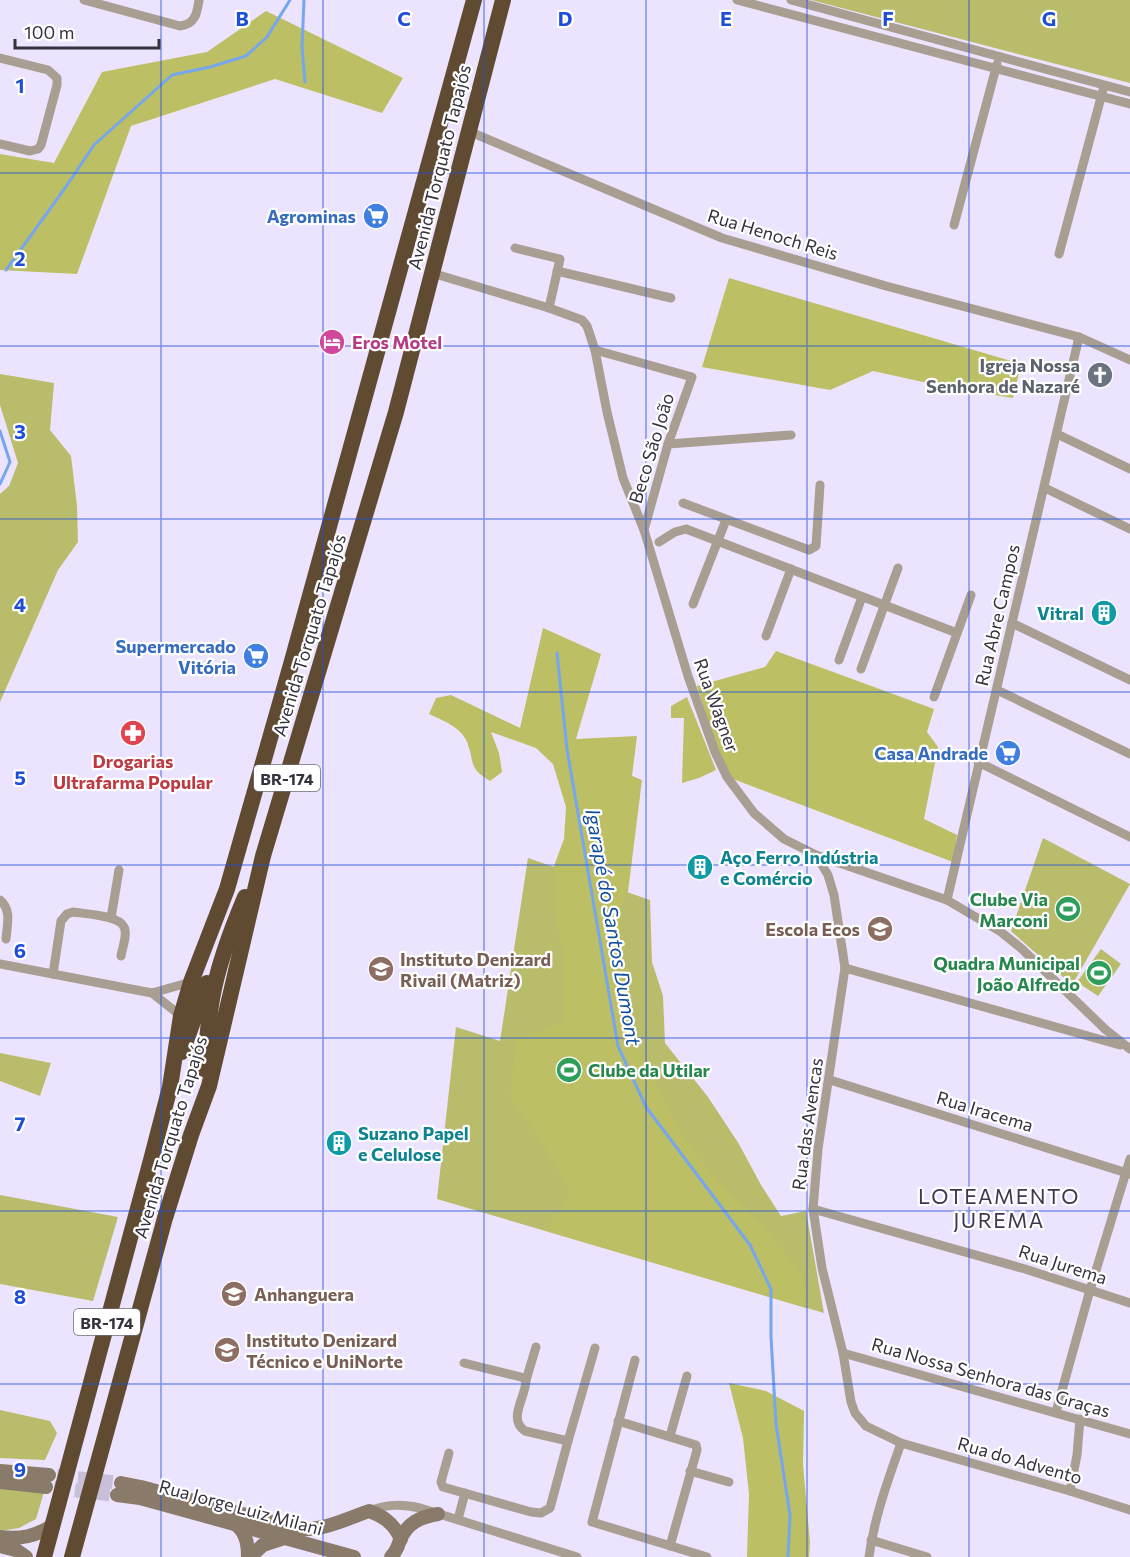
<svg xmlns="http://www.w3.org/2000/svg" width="1130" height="1557" viewBox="0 0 1130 1557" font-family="Commissioner,sans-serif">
<rect width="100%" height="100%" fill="#ece3fe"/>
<!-- green -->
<g fill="#b9bc6b">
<polygon points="811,0 1130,0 1130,83 1091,73"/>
<polygon points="0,374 54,383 50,430 71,456 77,506 78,542 58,570 0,702 0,494 9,486 18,463 0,405"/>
<polygon points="1043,838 1130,884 1072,985 1011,931"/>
<polygon points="528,858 650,900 652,962 663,996 665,1043 708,1097 739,1144 761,1185 781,1216 806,1211 824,1313 437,1199 456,1027 500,1041"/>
<polygon points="1101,949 1121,964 1098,996 1077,982"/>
<polygon points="0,1053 51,1063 40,1096 0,1081"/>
<polygon points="0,1195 118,1217 93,1301 0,1284"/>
<polygon points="0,1410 50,1421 57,1433 45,1460 0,1458"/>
<polygon points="0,1488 44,1492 36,1519 19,1528 0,1531"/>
</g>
<!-- forest -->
<g fill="#bcbf63">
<polygon points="266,11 403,78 382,113 275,79 131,126 77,274 0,270 0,154 54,163 102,72 207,52"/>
<polygon points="729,278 1021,364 1013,398 946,387 873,371 830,390 702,367"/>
<path d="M543,628L601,654L576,739L637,736L632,776L642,780L628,892L620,910L625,997L641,1053L684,1139L708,1170L759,1223L802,1273L806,1308L543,1230L559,1213L570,1194C554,1159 534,1129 510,1098L516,1041L565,1021V957L555,916L554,866L564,839L566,807L553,764L536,748L491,732L499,753L502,772L490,781C468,768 475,763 467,742C461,727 442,720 429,714L436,698L451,695L520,728Z"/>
<polygon points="776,651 934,709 927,732 938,747 924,819 957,835 953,862 733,779 720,759 697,686 765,667"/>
<polygon points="687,697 716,770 699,778 682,783 684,718 671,718 671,706"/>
<polygon points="729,1383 766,1391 804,1411 803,1465 810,1542 809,1557 747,1557 749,1494 743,1438"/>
</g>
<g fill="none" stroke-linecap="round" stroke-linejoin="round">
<!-- stream -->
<g stroke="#76a6ed" stroke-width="3">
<polyline points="304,0 302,47 305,82"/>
<polyline points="6,270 65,188 94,145 172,75 210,67 246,56 267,37 290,0"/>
<polyline points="0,431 10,462 0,484"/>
<polyline points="557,653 567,749 618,1046 646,1107 750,1245 771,1289 771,1337 776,1424 790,1515 788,1557"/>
</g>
<!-- secondary-tunnel -->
<g stroke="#c8bfd8" stroke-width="14" stroke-dasharray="14 7" stroke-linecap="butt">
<polyline points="57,1476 121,1483"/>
<polyline points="54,1488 117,1495"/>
</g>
<!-- street -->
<g stroke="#a99e92" stroke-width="9">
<path d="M84,0L180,26C195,24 197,14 199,0"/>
<polyline points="737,0 1130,104"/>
<polyline points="791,0 1130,92"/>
<polyline points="0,58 48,70 57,78 57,85 41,145 38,149 30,151 0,144"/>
<polyline points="468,131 722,238 886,286 1079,337 1130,360"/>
<polyline points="954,225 997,64"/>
<polyline points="515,248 560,259 549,308"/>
<polyline points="1059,254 1103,90"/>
<polyline points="557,271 671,298"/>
<polyline points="432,273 549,308 582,320 587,326 595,350 607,412 623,478 644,530 688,676 715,752 727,777 754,813 784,839 816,855 947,900 1001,932 1022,949 1106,1030 1130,1049"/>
<polyline points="595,350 692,377 668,444 644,530"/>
<polyline points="1057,434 1130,469"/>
<polyline points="668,444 791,435"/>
<polyline points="1045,488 1130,529"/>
<polyline points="683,503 809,550 816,546 820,485"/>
<polyline points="659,542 675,532 686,529 957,633"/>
<polyline points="693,604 726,520"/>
<polyline points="1012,623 1130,680"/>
<polyline points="766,636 791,569"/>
<polyline points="839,660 862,597"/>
<polyline points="861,669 898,568"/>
<polyline points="997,690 1130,754"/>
<polyline points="934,697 971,595"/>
<polyline points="978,762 1130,837"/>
<polyline points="816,855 828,875 834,895 845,968 818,1149 813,1209 822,1268 843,1353 851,1402 855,1413 866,1426 901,1443 1070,1491 1130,1510"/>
<path d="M0,900C12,910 7,925 6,939"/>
<polyline points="947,900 1079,337"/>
<polyline points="111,918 119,870"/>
<polyline points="0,964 152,993 191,982"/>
<polyline points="845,968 1120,1045"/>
<path d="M53,974L61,921L67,914L73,912C85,914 119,915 124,927C128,934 122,949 121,956"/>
<polyline points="152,993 181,1016"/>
<polyline points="830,1080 1130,1174"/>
<polyline points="813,1209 1025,1269 1130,1303"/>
<polyline points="843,1353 1130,1434"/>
<polyline points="635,1360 592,1522 707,1557"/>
<path d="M464,1363L521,1377L526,1380C526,1397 507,1419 525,1431L568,1441L595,1348"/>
<polyline points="526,1380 536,1347"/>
<polyline points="1056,1412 1090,1290 1130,1159"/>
<polyline points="618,1421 696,1445 697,1450 670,1546"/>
<polyline points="670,1436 687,1376"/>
<polyline points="449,1453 441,1482 443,1487 531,1512 541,1513 550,1508 568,1441"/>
<polyline points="690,1471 729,1482"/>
<polyline points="1070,1491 1077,1455 1080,1419"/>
<path d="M369,1511C387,1504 402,1504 420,1508L577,1557"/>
<polyline points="458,1519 465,1493"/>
<polyline points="871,1540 927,1557"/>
<path d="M869,1557C874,1518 888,1480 901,1443"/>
</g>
<!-- secondary -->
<g stroke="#8a7a69" stroke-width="14">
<polyline points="0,1471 49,1475"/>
<polyline points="0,1482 46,1487"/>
<path d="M121,1483L141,1487L298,1529C323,1531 346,1519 369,1511C384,1516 394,1524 401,1539"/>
<polyline points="117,1495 140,1498 354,1557"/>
<path d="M234,1523C246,1532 248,1543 248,1557"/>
<path d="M0,1537C21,1539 35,1537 53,1525"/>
<polyline points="0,1546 16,1550 26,1557"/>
<polyline points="250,1557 263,1545 284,1538"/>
<path d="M391,1557C396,1552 398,1547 400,1540C407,1523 420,1517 438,1514"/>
</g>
<!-- highway -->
<g stroke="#604b32" stroke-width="16">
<polyline points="182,1052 207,983"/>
<path d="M204,1069C207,1046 208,1022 212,999C218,964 231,930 245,897"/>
<polyline points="44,1557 151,1160 170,1087 181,1016 191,982 227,889 292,661 474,0"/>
<polyline points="72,1557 165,1218 191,1135 209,1086 263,856 396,412 503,0"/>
</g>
</g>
<!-- grid -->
<path fill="none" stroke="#1d4ed8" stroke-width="1.5" stroke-opacity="0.55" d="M161,0V1557M323,0V1557M484,0V1557M646,0V1557M807,0V1557M969,0V1557M0,173H1130M0,346H1130M0,519H1130M0,692H1130M0,865H1130M0,1038H1130M0,1211H1130M0,1384H1130"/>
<!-- icons -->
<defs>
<g id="supermarket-disc" transform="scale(1.35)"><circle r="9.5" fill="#3f7fe0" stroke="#fff"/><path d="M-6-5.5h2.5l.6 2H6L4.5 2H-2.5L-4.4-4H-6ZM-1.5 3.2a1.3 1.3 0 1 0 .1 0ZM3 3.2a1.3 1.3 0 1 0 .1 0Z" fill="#fff"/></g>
<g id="hotel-disc" transform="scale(1.35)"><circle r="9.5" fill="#d1479c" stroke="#fff"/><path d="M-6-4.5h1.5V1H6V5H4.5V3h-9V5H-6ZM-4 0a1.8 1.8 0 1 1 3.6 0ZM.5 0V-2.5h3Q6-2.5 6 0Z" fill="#fff"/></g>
<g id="church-disc" transform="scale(1.35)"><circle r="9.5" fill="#6b7280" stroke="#fff"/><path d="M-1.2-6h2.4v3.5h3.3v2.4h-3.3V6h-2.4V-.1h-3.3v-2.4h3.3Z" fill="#fff"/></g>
<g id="building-disc" transform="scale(1.35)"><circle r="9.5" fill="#0f9aa8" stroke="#fff"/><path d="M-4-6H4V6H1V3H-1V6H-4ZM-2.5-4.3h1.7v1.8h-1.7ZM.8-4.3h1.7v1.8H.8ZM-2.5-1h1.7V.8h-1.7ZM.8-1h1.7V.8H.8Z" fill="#fff"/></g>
<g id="pharmacy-disc" transform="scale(1.35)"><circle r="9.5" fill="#e0444e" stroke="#fff"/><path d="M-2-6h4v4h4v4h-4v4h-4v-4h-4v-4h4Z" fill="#fff"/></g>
<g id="stadium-disc" transform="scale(1.35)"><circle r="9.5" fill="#2e9e5b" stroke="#fff"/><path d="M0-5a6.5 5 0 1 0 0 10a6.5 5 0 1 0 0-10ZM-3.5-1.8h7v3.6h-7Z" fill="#fff"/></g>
<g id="school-disc" transform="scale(1.35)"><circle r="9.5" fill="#8d6e63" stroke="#fff"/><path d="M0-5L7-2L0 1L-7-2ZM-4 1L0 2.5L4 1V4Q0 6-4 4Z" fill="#fff"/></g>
<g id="university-disc" transform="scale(1.35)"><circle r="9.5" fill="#8d6e63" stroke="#fff"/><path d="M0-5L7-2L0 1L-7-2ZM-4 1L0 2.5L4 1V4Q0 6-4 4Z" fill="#fff"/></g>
</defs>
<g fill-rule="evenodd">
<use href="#supermarket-disc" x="376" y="216"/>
<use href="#hotel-disc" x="332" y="342"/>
<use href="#church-disc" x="1100" y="375"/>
<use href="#building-disc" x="1104" y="613"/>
<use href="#supermarket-disc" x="256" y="656"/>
<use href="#pharmacy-disc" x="133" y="733"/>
<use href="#supermarket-disc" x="1008" y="753"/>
<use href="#building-disc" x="700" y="867"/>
<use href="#stadium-disc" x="1068" y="909"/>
<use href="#school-disc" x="880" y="929"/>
<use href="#school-disc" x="381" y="969"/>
<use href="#stadium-disc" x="1099" y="973"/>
<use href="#stadium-disc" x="569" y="1070"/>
<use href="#building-disc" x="339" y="1143"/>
<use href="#university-disc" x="234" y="1294"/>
<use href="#university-disc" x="227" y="1350"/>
</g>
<g text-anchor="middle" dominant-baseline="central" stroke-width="4.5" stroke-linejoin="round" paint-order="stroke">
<!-- shield labels -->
<g fill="#fff" stroke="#726f78" stroke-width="1.5">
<rect x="254" y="765" width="66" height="26" rx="4.5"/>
<rect x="74" y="1309" width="66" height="26" rx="4.5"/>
</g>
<g font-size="16" font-weight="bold" fill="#36313e">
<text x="287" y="778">BR-174</text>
<text x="107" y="1322">BR-174</text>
</g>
<!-- street labels -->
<g font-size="18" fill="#36313e" stroke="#fff">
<text transform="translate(439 167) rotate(-76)">Avenida Torquato Tapajós</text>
<text transform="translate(773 234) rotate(17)">Rua Henoch Reis</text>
<text transform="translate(651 448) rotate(-73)">Beco São João</text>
<text transform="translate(997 615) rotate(-77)">Rua Abre Campos</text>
<text transform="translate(309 635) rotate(-73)">Avenida Torquato Tapajós</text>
<text transform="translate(717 705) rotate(70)">Rua Wagner</text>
<text transform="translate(985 1111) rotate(17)">Rua Iracema</text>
<text transform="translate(807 1124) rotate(-82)">Rua das Avencas</text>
<text transform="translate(170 1137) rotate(-73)">Avenida Torquato Tapajós</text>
<text transform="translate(1063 1264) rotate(18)">Rua Jurema</text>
<text transform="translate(991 1377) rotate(16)">Rua Nossa Senhora das Graças</text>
<text transform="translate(1020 1460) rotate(16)">Rua do Advento</text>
<text transform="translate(241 1507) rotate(15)">Rua Jorge Luiz Milani</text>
</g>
<!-- shop labels -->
<g font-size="18" font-weight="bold" fill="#366cbe" stroke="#fff" text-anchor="end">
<text x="356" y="216">Agrominas</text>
<text x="236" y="646">Supermercado<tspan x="236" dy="21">Vitória</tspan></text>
<text x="988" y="753">Casa Andrade</text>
</g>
<!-- hotel labels -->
<g font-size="18" font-weight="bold" fill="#b23c85" stroke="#fff" text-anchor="start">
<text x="352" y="342">Eros Motel</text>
</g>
<!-- worship labels -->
<g font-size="18" font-weight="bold" fill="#5b616d" stroke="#fff" text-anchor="end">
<text x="1080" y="365">Igreja Nossa<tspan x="1080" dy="21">Senhora de Nazaré</tspan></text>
</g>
<!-- culture labels -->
<g font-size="18" font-weight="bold" fill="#0d838f" stroke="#fff" text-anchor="start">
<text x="1084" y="613" text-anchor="end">Vitral</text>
<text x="720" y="857">Aço Ferro Indústria<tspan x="720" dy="21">e Comércio</tspan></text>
<text x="358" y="1133">Suzano Papel<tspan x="358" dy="21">e Celulose</tspan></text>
</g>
<!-- health labels -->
<g font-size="18" font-weight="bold" fill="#be3a42" stroke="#fff">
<text x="133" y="761">Drogarias<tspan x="133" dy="21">Ultrafarma Popular</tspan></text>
</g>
<!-- leisure labels -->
<g font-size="18" font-weight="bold" fill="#27864d" stroke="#fff" text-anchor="end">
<text x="1048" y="899">Clube Via<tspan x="1048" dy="21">Marconi</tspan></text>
<text x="1080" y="963">Quadra Municipal<tspan x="1080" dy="21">João Alfredo</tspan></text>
<text x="588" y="1070" text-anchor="start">Clube da Utilar</text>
</g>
<!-- education labels -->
<g font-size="18" font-weight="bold" fill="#785e54" stroke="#fff" text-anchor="start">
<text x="860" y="929" text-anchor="end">Escola Ecos</text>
<text x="400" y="959">Instituto Denizard<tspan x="400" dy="21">Rivail (Matriz)</tspan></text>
<text x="254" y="1294">Anhanguera</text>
<text x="246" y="1340">Instituto Denizard<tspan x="246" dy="21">Técnico e UniNorte</tspan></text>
</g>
<!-- water labels -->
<g font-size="20" font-style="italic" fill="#114d9f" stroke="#fff">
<text transform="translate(614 927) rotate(80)">Igarapé do Santos Dumont</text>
</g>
<!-- quarter labels -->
<g font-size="21" letter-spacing="1.5" fill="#403650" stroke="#fff">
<text x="999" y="1195">LOTEAMENTO<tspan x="999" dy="24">JUREMA</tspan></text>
</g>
</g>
<g font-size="20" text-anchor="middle" font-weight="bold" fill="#1d4ed8" stroke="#fff" stroke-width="4.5" stroke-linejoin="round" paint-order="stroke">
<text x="242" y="26">B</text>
<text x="404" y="26">C</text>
<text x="565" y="26">D</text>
<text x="726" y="26">E</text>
<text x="888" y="26">F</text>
<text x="1049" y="26">G</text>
<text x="20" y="93">1</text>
<text x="20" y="266">2</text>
<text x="20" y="439">3</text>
<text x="20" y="612">4</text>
<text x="20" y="785">5</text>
<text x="20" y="958">6</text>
<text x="20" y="1131">7</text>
<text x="20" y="1304">8</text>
<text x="20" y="1477">9</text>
</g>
<!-- scale -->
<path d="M15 39v9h144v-9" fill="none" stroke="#36313e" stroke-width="3"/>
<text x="24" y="39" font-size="18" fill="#36313e" stroke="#ffffff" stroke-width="4.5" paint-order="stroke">100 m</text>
</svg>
